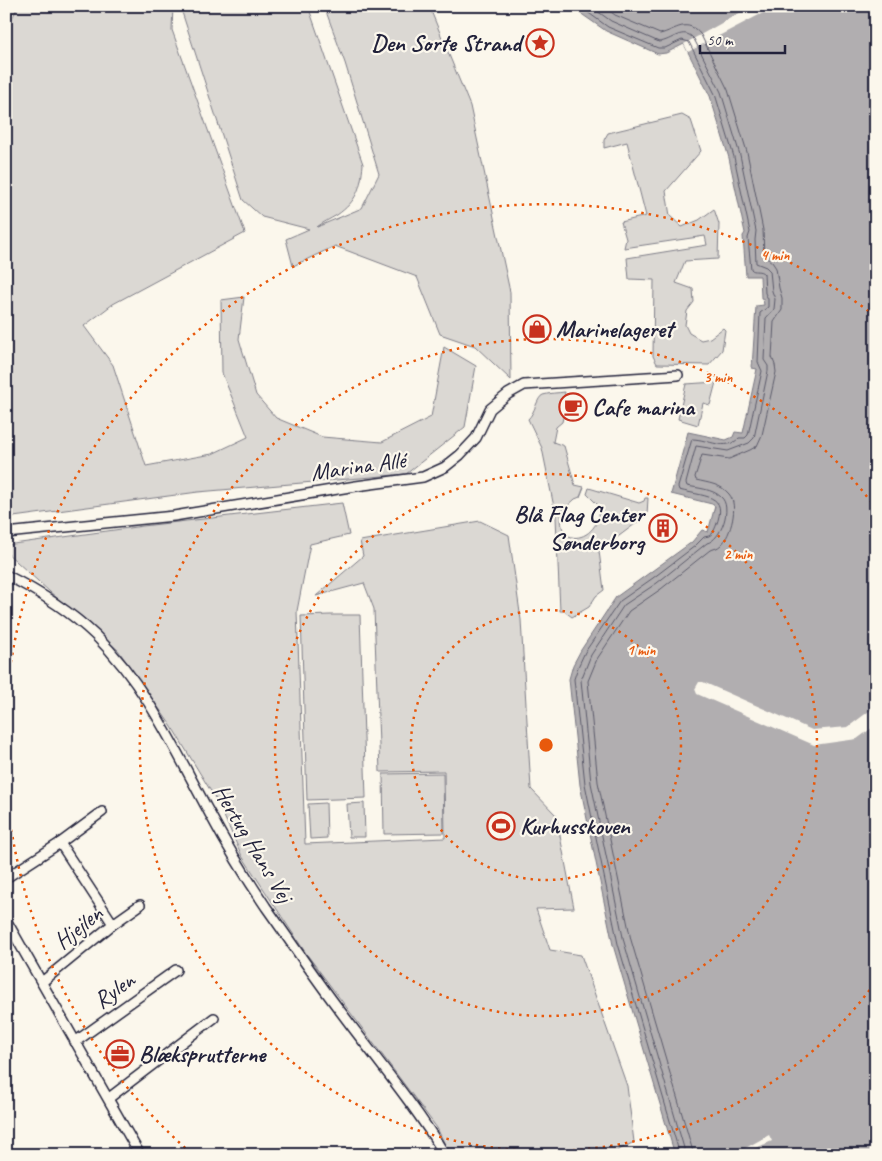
<svg xmlns="http://www.w3.org/2000/svg" width="882" height="1161" viewBox="0 0 882 1161" font-family="Caveat,sans-serif">
<rect width="100%" height="100%" fill="#fbf7ec"/>
<filter id="ink" filterUnits="userSpaceOnUse"><feTurbulence type="fractalNoise" baseFrequency=".02" numOctaves="2"/><feDisplacementMap in="SourceGraphic" scale="10" xChannelSelector="R" yChannelSelector="G"/><feConvolveMatrix kernelMatrix="1 2 1 2 8 2 1 2 1" color-interpolation-filters="sRGB"/></filter>
<g filter="url(#ink)">
<!-- green -->
<g fill="#dbd8d3" stroke="#7e7d87">
<polygon points="18,6 173,6 172,30 245,233 113,304 84,326 113,365 146,466 212,454 248,437 222,373 221,300 244,297 239,339 256,395 276,418 322,437 382,442 431,417 444,347 476,366 465,427 406,474 198,492 6,518 6,31"/>
<path d="M180,6H308L363,164C361,188 357,201 337,215C330,219 322,223 317,227L362,208L379,174L345,63L324,6H429L470,106L510,292L511,380L475,346L440,334L417,277L335,246L293,266L286,239L309,229L262,217L243,200Z"/>
<polygon points="682,115 691,120 701,151 666,191 670,216 682,227 699,220 714,209 719,224 718,259 685,261 676,283 693,289 694,302 687,311 685,325 689,333 701,340 710,338 723,328 725,330 722,350 709,365 657,364 653,356 654,280 629,279 627,258 707,245 705,236 624,248 626,239 621,222 646,216 627,142 604,148 604,140 608,133"/>
<polygon points="716,382 710,405 703,403 698,425 678,419 686,384"/>
<path d="M565,392L564,397L567,399L562,422L556,427L553,442L564,446L575,485L584,487L580,497L575,499L563,510C552,549 599,545 600,507L587,494L589,488L639,503L644,501L645,498H648L647,515L599,551L604,590L596,596L589,607L572,617L564,611H560L556,517L542,448L528,419C535,413 537,397 543,395C549,393 558,393 565,392Z"/>
<polygon points="342,503 349,535 310,544 297,611 305,844 445,838 444,771 380,772 374,609 364,583 316,596 363,556 360,541 480,521 509,535 521,620 531,789 556,815 574,908 536,909 550,950 581,955 627,1086 634,1142 609,1155 450,1155 437,1128 305,952 242,856 218,803 172,727 118,650 50,592 6,552 6,545 143,526"/>
<polygon points="330,615 360,615 366,798 307,800 301,616"/>
<polygon points="443,773 444,833 384,834 383,774"/>
<polygon points="326,803 327,838 310,839 308,804"/>
<polygon points="364,803 365,837 349,837 347,804"/>
</g>
<!-- water -->
<polygon fill="#b1aeb0" stroke="#787681" points="570,6 876,6 876,1155 675,1155 613,945 580,785 569,679 573,665 581,650 616,597 692,542 702,530 708,532 715,506 712,504 671,494 688,432 726,440 733,437 735,432 743,433 757,369 752,368 756,306 764,305 763,299 761,298 760,276 746,276 743,236 745,233 729,158 710,96 684,44 666,53 658,54 606,31"/>
<!-- pier -->
<g fill="#fbf7ec">
<polygon points="752,6 776,6 688,52 684,44"/>
<polygon points="699,682 703,682 812,730 848,727 876,706 876,725 857,739 814,745 697,694 695,689"/>
<polygon points="769,1135 772,1141 749,1151 748,1155 733,1155"/>
</g>
<g fill="none" stroke-linecap="round" stroke-linejoin="round">
<!-- shore -->
<g stroke="#5b5a6a" stroke-width="1">
<path d="M579,6L608,27L658,48H665L682,40L689,42L715,94L734,157L750,232L748,238L751,269C754,273 760,269 764,274L765,293L768,299V307L760,313L758,362L762,371L748,435L745,438H739C726,452 708,439 692,439L678,487L679,490C710,498 731,494 713,533L709,536L704,537L695,546L653,578L620,601L585,652L578,667L574,679L585,784L618,944L680,1155"/>
<path d="M590,6L611,21L659,42C672,41 683,26 694,39L721,92L740,155L756,231L755,240L756,263L766,267L770,271L772,291L775,299L774,309L766,318L764,360L768,366V371L754,438L749,443L728,451L696,446L686,483L687,486C697,488 713,489 721,497C733,507 721,540 707,543L657,583L624,605L591,655L581,680L591,783L624,942L686,1155"/>
<path d="M603,6L615,15L660,34C676,30 687,17 701,35L728,90L747,152L763,230L764,256L772,262L776,268L779,288L782,298V310L774,322L772,357L775,365L776,372L762,435L757,446L750,450L729,459L702,455L695,477L696,480C708,483 721,484 729,494C739,505 731,535 721,545C718,548 714,549 710,550L661,589L629,611L597,659L588,681L598,782L631,940L694,1155"/>
</g>
<!-- minor casing -->
<g stroke="#22223b" stroke-width="12">
<g id="minor">
<polyline points="6,533 174,516 356,486 423,477 445,467 460,455 476,438 490,409 508,394 524,385 678,375"/>
<path d="M6,575C38,591 70,611 96,636C147,686 176,752 210,814C227,846 246,877 266,907C291,942 315,978 341,1012C376,1059 414,1104 445,1155"/>
<polyline points="60,843 113,924"/>
<polyline points="6,878 60,843 102,812"/>
<polyline points="6,920 140,1155"/>
<polyline points="42,982 113,924 140,905"/>
<polyline points="75,1042 176,970"/>
<polyline points="109,1098 214,1018"/>
</g>
</g>
<!-- minor -->
<use href="#minor" stroke="#fbf7ec" stroke-width="9"/>
</g>
</g>
<!-- distance rings -->
<g fill="none" stroke="#e8590c" stroke-width="2.5" stroke-dasharray="2.5 5">
<circle cx="546" cy="745" r="135"/>
<circle cx="546" cy="745" r="271"/>
<path d="M874 984A406 406 0 1 1 874 506"/>
<path d="M191 1153A541 541 0 0 1 6 783M6 707A541 541 0 0 1 875 316"/>
</g>
<!-- icons -->
<defs>
<g id="sight-ring" transform="scale(1.4375)"><circle r="9.5" fill="#fbf7ec" stroke="#c8321e" stroke-width="1.5"/><path d="M0-6L1.8-2.2L6-1.7L2.9 1.2L3.7 5.4L0 3.3L-3.7 5.4L-2.9 1.2L-6-1.7L-1.8-2.2Z" fill="#c8321e"/></g>
<g id="shop-ring" transform="scale(1.4375)"><circle r="9.5" fill="#fbf7ec" stroke="#c8321e" stroke-width="1.5"/><path d="M-5-2.5h2.3a2.7 3.5 0 0 1 5.4 0H5L5.5 6h-11ZM-1.5-2.5h3a1.5 2.3 0 0 0-3 0Z" fill="#c8321e"/></g>
<g id="cafe-ring" transform="scale(1.4375)"><circle r="9.5" fill="#fbf7ec" stroke="#c8321e" stroke-width="1.5"/><path d="M-5.5-4.5H6V0H3Q3 3.5 0 3.5H-2.5Q-5.5 3.5-5.5 0ZM3-3.2v2h1.7v-2ZM-6 4.5H4V6H-6Z" fill="#c8321e"/></g>
<g id="building-ring" transform="scale(1.4375)"><circle r="9.5" fill="#fbf7ec" stroke="#c8321e" stroke-width="1.5"/><path d="M-4-6H4V6H1V3H-1V6H-4ZM-2.5-4.3h1.7v1.8h-1.7ZM.8-4.3h1.7v1.8H.8ZM-2.5-1h1.7V.8h-1.7ZM.8-1h1.7V.8H.8Z" fill="#c8321e"/></g>
<g id="stadium-ring" transform="scale(1.4375)"><circle r="9.5" fill="#fbf7ec" stroke="#c8321e" stroke-width="1.5"/><path d="M0-5a6.5 5 0 1 0 0 10a6.5 5 0 1 0 0-10ZM-3.5-1.8h7v3.6h-7Z" fill="#c8321e"/></g>
<g id="office-ring" transform="scale(1.4375)"><circle r="9.5" fill="#fbf7ec" stroke="#c8321e" stroke-width="1.5"/><path d="M-6-3h4V-5.5h4V-3h4V5H-6ZM-1-4.5V-3h2v-1.5ZM-6 0V1H6V0Z" fill="#c8321e"/></g>
</defs>
<g fill-rule="evenodd">
<use href="#sight-ring" x="540" y="43"/>
<use href="#shop-ring" x="537" y="329"/>
<use href="#cafe-ring" x="573" y="407"/>
<use href="#building-ring" x="663" y="528"/>
<use href="#stadium-ring" x="501" y="826"/>
<use href="#office-ring" x="120" y="1054"/>
</g>
<g text-anchor="middle" dominant-baseline="central" stroke-width="4.5" stroke-linejoin="round" paint-order="stroke">
<!-- poi labels -->
<g font-size="24" font-weight="bold" fill="#22223b" stroke="#fbf7ec" text-anchor="start">
<text x="521" y="43" text-anchor="end">Den Sorte Strand</text>
<text x="556" y="329">Marinelageret</text>
<text x="592" y="407">Cafe marina</text>
<text x="644" y="514" text-anchor="end">Blå Flag Center<tspan x="644" dy="28">Sønderborg</tspan></text>
<text x="520" y="826">Kurhusskoven</text>
<text x="139" y="1054">Blæksprutterne</text>
</g>
<!-- street labels -->
<g font-size="24" fill="#22223b" stroke="#fbf7ec">
<text transform="translate(358 466) rotate(-8)">Marina Allé</text>
<text transform="translate(253 843) rotate(59)">Hertug Hans Vej</text>
<text transform="translate(78 927) rotate(-39)">Hjejlen</text>
<text transform="translate(114 990) rotate(-36)">Rylen</text>
</g>
</g>
<circle cx="546" cy="745" r="8" fill="#e8590c" stroke="#fbf7ec" stroke-width="2.5"/>
<g font-size="15" text-anchor="middle" font-weight="bold" fill="#e8590c" stroke="#fbf7ec" stroke-width="4.5" stroke-linejoin="round" paint-order="stroke">
<text x="775" y="260">4 min</text>
<text x="718" y="382">3 min</text>
<text x="738" y="559">2 min</text>
<text x="641" y="655">1 min</text>
</g>
<!-- margin -->
<rect width="882" height="1161" fill="none" stroke="#fbf7ec" stroke-width="25"/>
<rect x="12" y="12" width="857" height="1136" fill="none" stroke="#22223b" stroke-width="2" filter="url(#ink)"/>
<!-- scale -->
<path d="M700 45v8h85v-8" fill="none" stroke="#22223b" stroke-width="2.5"/>
<text x="707" y="45" font-size="15" fill="#22223b" stroke="#fbf7ec" stroke-width="4" paint-order="stroke">50 m</text>
</svg>
